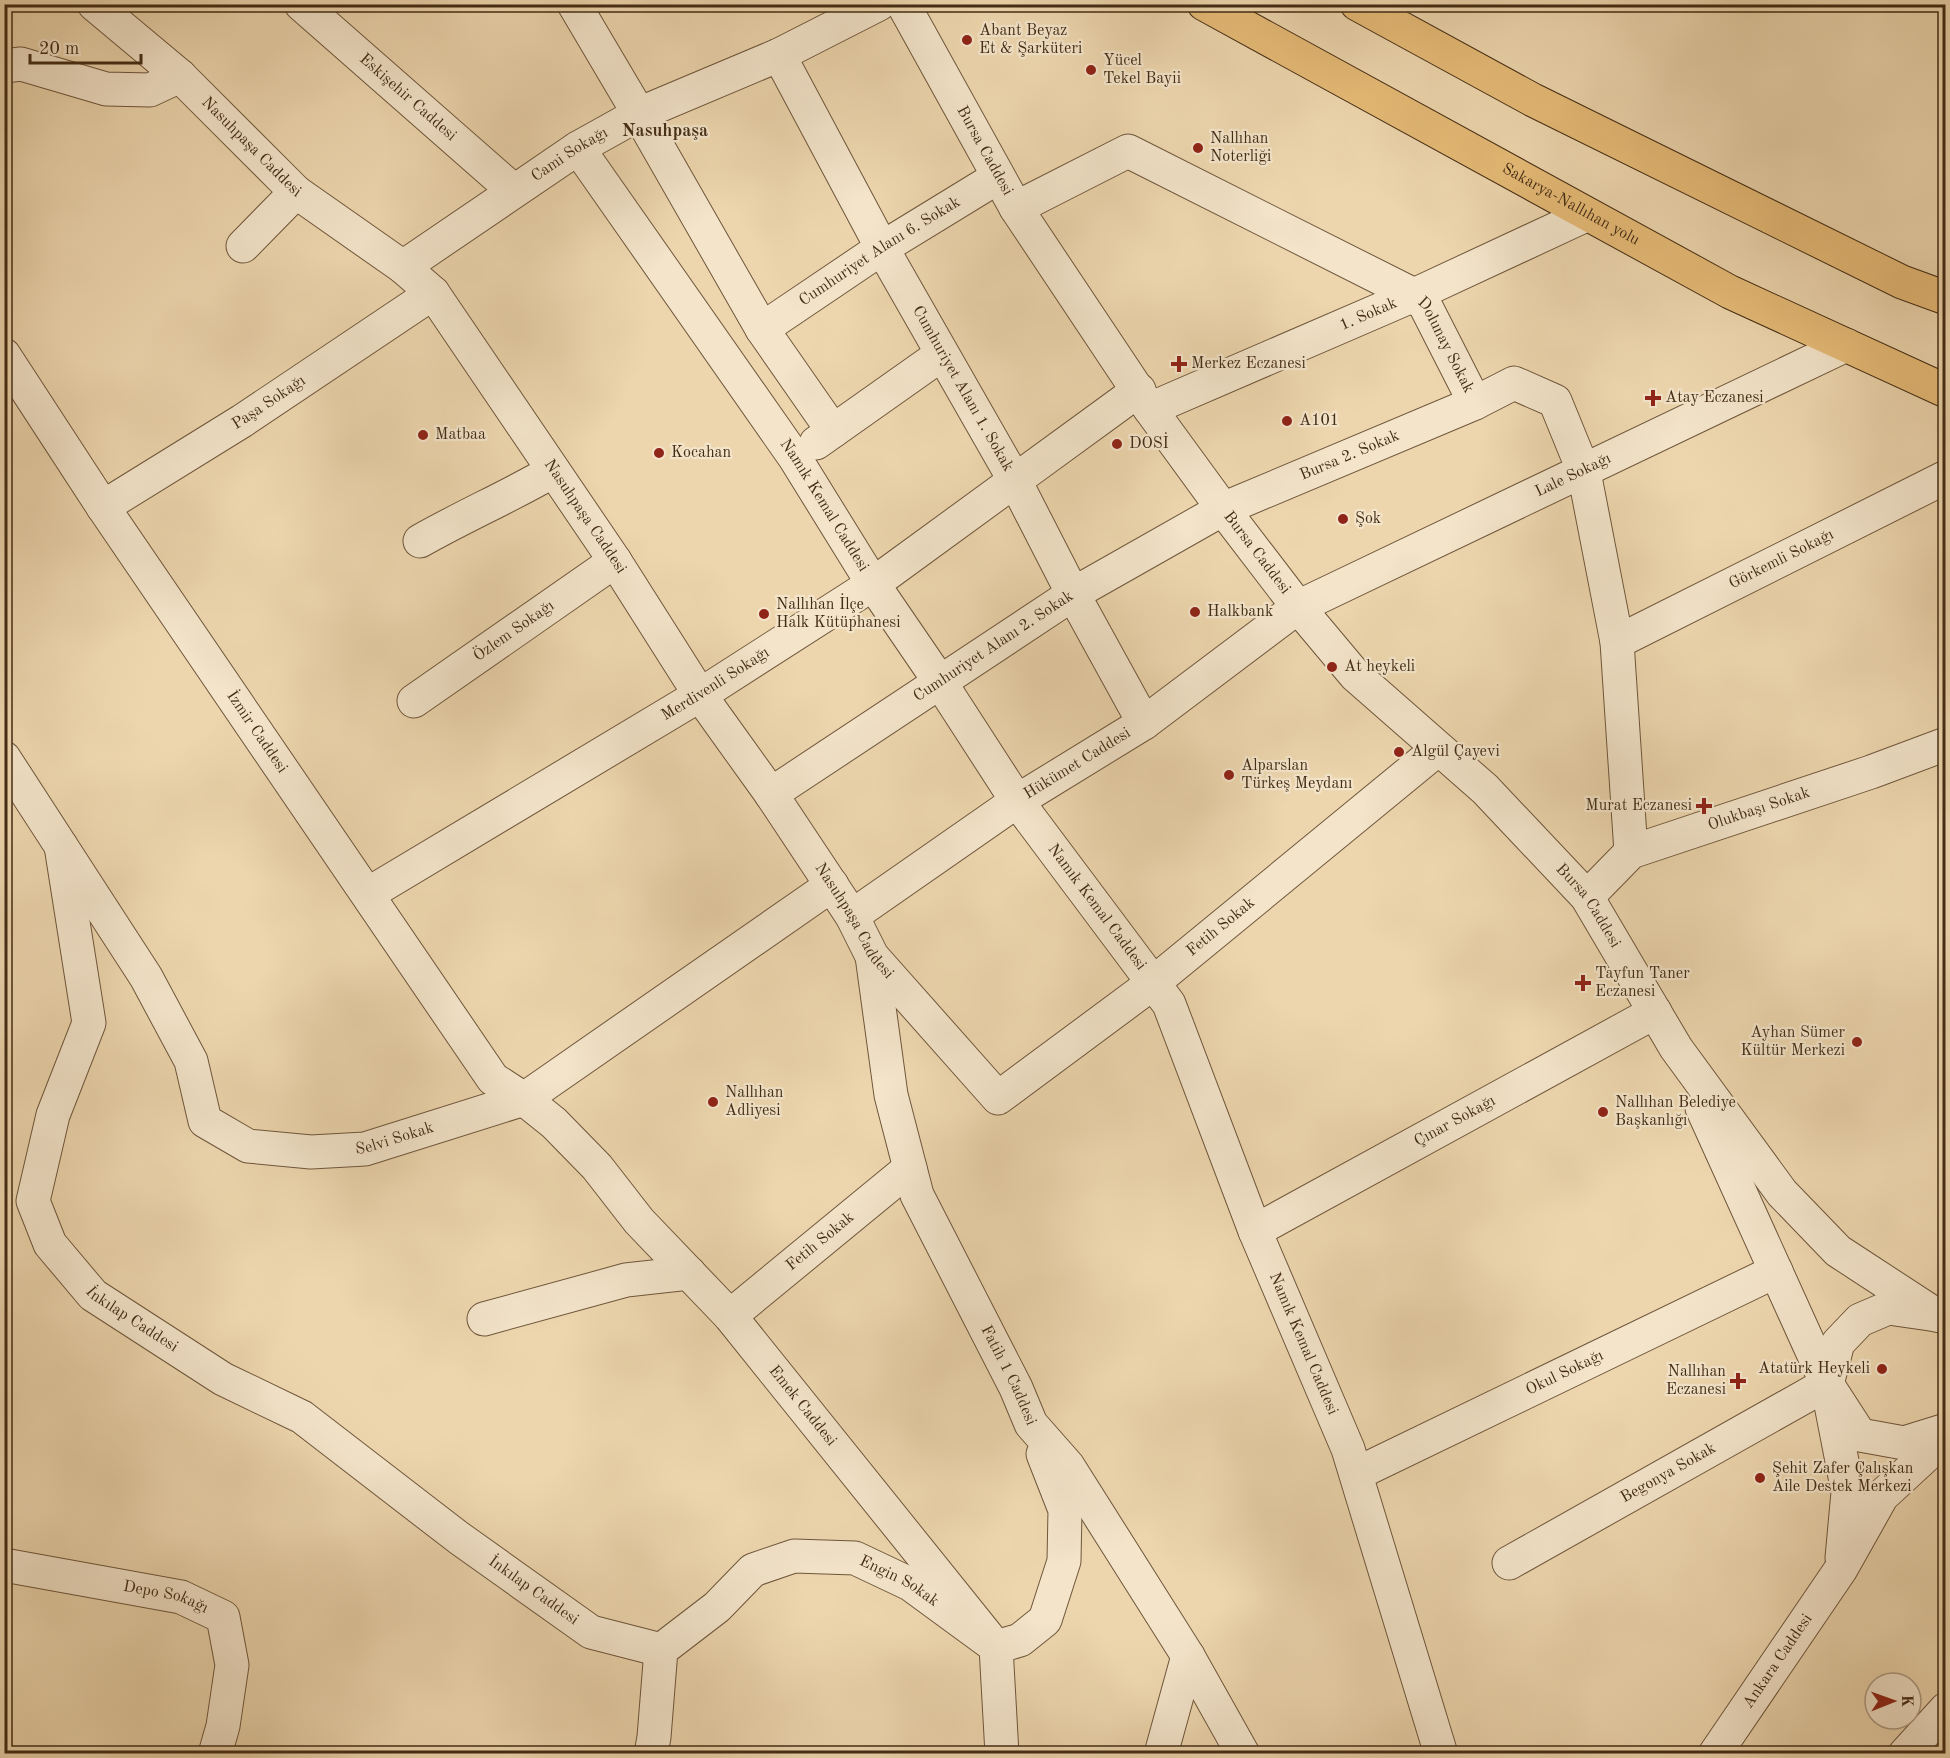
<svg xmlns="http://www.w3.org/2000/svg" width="1950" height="1758" viewBox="0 0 1950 1758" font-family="'Old Standard TT',serif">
<rect width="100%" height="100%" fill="#edd6ae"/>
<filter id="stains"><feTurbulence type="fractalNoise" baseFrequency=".00333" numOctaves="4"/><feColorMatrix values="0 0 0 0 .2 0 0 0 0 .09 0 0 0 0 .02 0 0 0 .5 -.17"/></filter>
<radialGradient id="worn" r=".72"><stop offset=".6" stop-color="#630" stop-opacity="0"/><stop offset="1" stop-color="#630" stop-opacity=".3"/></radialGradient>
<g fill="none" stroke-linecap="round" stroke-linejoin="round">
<!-- minor casing -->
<g stroke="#6e563b" stroke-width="35">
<g id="minor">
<path id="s1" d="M94,4L180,76L296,192L403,267L433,293L615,561L700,695L771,794L852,916L872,956L998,1098L1153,983L1438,749"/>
<path id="s2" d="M301,4L514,191"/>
<polyline points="574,4 639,114 762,329 833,431"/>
<path id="s3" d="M903,4L1016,208L1150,409L1223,509L1298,607L1355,675L1485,789L1587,897L1676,1048L1782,1193L1838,1251L1936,1315L1946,1317"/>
<path id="s4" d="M779,55L882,248L1014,479L1073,594L1144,723"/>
<polyline points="4,66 21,64 106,89 150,90 180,76"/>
<path id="s5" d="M578,148L795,458L873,584L940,682L1017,801L1169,1004L1255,1231L1348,1449L1441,1754"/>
<path id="s6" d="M1016,208L1128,151L1414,295L1425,305L1475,403"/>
<polyline points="243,246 296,192"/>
<path id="s7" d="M403,267L578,148L639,114L779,55L879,4"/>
<path id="s8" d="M762,329L882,248L998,177"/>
<path id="s9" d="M4,355L103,507L493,1079L524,1099L554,1123L597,1167L639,1221L730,1316L996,1647L1002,1754"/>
<path id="s10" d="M1150,409L1414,295L1586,215"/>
<polyline points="816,443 942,354"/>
<path id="s11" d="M103,507L242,421L433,293"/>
<path d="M420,541C464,516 510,496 553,471"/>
<path id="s12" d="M1617,642L1946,477"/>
<path id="s13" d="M414,701L615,561"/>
<path id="s14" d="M4,758L146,977L191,1061L205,1121L248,1146L311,1152L365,1149L524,1099L832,885"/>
<path id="s15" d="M771,794L1073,594L1223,509L1475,403L1514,383L1555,401L1584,472L1617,642L1631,852"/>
<path id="s16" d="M61,846L89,1023L53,1115L33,1201L50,1244L93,1295L223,1379L302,1417L459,1538L591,1632L661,1650"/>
<path id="s17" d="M368,894L700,695L873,584L1139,390"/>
<path id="s18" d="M1587,897L1631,852L1871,772L1946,744"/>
<path id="s19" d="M852,916L1017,801L1144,723L1298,607L1846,345"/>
<path id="s20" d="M872,956L891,1095L917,1195L1016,1388L1031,1424L1068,1466L1188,1656L1243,1754"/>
<polyline points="1702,1108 1827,1384 1860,1435 1904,1443 1946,1430"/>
<path id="s21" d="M1255,1231L1655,1012"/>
<path id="s22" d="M730,1316L910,1168"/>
<polyline points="484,1319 626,1280 689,1273"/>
<path id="s23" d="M1356,1474L1776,1271"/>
<polyline points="1842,1558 1848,1492 1827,1384 1838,1343 1860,1320 1888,1308 1930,1314"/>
<path id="s24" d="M1509,1563L1827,1384"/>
<path id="s25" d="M4,1565L181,1597L223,1617L232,1665L223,1726L215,1754"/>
<path id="s26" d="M651,1754L654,1737L661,1650L717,1607L753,1570L794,1556L855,1558L910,1584L996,1647L1020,1640L1045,1620L1064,1561L1065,1510L1043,1454"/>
<polyline points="1161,1754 1188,1656"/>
<path id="s27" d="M1715,1754L1841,1569L1882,1496L1946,1437"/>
<polyline points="1905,1754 1946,1709"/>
</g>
</g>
<!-- major casing -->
<g stroke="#432c15" stroke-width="35">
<g id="major">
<path id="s28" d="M1204,4L1730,292L1946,391"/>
<polyline points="1357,4 1533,100 1902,282 1946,298"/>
</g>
</g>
<!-- minor -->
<use href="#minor" stroke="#f3e4ca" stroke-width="33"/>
<!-- major -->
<use href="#major" stroke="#e6bb77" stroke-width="33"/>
</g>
<!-- markers -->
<g fill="#8f2418" stroke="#f3e4ca" stroke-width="2">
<circle cx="967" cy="40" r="6"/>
<circle cx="1091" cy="70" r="6"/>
<circle cx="1198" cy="148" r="6"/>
<path d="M1176 355h6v6h6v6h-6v6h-6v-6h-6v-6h6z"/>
<path d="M1650 389h6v6h6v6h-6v6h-6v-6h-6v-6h6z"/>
<circle cx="1287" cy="421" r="6"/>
<circle cx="423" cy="435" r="6"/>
<circle cx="1117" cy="444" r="6"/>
<circle cx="659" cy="453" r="6"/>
<circle cx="1343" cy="519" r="6"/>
<circle cx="1195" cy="612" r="6"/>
<circle cx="764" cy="614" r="6"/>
<circle cx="1332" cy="667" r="6"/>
<circle cx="1399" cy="752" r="6"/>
<circle cx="1229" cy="775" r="6"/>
<path d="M1701 797h6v6h6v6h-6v6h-6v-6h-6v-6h6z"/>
<path d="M1580 974h6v6h6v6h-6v6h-6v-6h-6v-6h6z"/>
<circle cx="1857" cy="1042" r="6"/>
<circle cx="713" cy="1102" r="6"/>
<circle cx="1603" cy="1112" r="6"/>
<circle cx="1882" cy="1369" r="6"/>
<path d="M1735 1372h6v6h6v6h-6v6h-6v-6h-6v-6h6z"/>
<circle cx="1760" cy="1478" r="6"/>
</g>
<g text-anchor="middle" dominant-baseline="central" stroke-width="4.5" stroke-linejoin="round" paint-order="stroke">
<!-- poi labels -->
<g font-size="16" fill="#432c15" stroke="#f3e4ca" text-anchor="start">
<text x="979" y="31">Abant Beyaz<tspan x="979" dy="18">Et &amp; Şarküteri</tspan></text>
<text x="1103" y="61">Yücel<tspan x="1103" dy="18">Tekel Bayii</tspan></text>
<text x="1210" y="139">Nallıhan<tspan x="1210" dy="18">Noterliği</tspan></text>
<text x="1191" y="364">Merkez Eczanesi</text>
<text x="1665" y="398">Atay Eczanesi</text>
<text x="1299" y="421">A101</text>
<text x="435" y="435">Matbaa</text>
<text x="1129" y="444">DOSİ</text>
<text x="671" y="453">Kocahan</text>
<text x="1355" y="519">Şok</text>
<text x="776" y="605">Nallıhan İlçe<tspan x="776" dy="18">Halk Kütüphanesi</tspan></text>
<text x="1207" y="612">Halkbank</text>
<text x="1344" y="667">At heykeli</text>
<text x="1411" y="752">Algül Çayevi</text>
<text x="1241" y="766">Alparslan<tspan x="1241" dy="18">Türkeş Meydanı</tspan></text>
<text x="1692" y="806" text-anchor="end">Murat Eczanesi</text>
<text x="1595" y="974">Tayfun Taner<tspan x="1595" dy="18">Eczanesi</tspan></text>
<text x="1845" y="1033" text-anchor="end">Ayhan Sümer<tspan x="1845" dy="18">Kültür Merkezi</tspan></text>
<text x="725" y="1093">Nallıhan<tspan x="725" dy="18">Adliyesi</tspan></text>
<text x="1615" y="1103">Nallıhan Belediye<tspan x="1615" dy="18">Başkanlığı</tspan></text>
<text x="1870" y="1369" text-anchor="end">Atatürk Heykeli</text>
<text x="1726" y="1372" text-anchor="end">Nallıhan<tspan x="1726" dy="18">Eczanesi</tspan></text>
<text x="1772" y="1469">Şehit Zafer Çalışkan<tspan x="1772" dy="18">Aile Destek Merkezi</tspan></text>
</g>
<!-- street labels -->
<g font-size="16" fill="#432c15" stroke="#f3e4ca">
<text stroke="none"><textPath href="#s2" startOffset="142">Eskişehir Caddesi</textPath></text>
<text stroke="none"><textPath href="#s1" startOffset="213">Nasuhpaşa Caddesi</textPath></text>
<text stroke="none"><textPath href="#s3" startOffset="168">Bursa Caddesi</textPath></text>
<text stroke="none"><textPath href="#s7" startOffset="201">Cami Sokağı</textPath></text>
<text stroke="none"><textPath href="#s28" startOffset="418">Sakarya-Nallıhan yolu</textPath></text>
<text stroke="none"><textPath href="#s8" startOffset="141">Cumhuriyet Alanı 6. Sokak</textPath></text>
<text stroke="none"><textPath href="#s10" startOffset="238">1. Sokak</textPath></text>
<text stroke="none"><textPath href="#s6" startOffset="506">Dolunay Sokak</textPath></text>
<text stroke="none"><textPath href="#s4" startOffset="381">Cumhuriyet Alanı 1. Sokak</textPath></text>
<text stroke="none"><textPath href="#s11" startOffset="196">Paşa Sokağı</textPath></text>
<text stroke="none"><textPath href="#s15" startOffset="672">Bursa 2. Sokak</textPath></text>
<text stroke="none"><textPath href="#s19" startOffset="848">Lale Sokağı</textPath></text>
<text stroke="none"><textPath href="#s5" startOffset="434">Namık Kemal Caddesi</textPath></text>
<text stroke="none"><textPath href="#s1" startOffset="717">Nasuhpaşa Caddesi</textPath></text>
<text stroke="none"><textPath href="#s3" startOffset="654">Bursa Caddesi</textPath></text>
<text stroke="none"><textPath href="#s12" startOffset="184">Görkemli Sokağı</textPath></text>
<text stroke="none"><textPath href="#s13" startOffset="122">Özlem Sokağı</textPath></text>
<text stroke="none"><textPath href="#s15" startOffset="267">Cumhuriyet Alanı 2. Sokak</textPath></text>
<text stroke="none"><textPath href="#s17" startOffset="406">Merdivenli Sokağı</textPath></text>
<text stroke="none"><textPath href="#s9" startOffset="454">İzmir Caddesi</textPath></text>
<text stroke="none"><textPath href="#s19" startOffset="272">Hükümet Caddesi</textPath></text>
<text stroke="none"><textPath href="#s18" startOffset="198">Olukbaşı Sokak</textPath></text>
<text stroke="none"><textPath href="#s5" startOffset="920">Namık Kemal Caddesi</textPath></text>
<text stroke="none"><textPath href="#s3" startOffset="1140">Bursa Caddesi</textPath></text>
<text stroke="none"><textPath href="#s1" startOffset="1203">Nasuhpaşa Caddesi</textPath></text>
<text stroke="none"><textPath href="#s1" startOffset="1713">Fetih Sokak</textPath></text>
<text stroke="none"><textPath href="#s21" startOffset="228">Çınar Sokağı</textPath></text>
<text stroke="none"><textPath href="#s14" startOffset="616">Selvi Sokak</textPath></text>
<text stroke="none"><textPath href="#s22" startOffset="117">Fetih Sokak</textPath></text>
<text stroke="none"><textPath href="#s16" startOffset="525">İnkılap Caddesi</textPath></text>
<text stroke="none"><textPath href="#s5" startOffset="1406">Namık Kemal Caddesi</textPath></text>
<text stroke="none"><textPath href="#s23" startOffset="232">Okul Sokağı</textPath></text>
<text stroke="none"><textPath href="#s20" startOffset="446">Fatih 1 Caddesi</textPath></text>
<text stroke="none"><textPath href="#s9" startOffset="1326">Emek Caddesi</textPath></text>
<text stroke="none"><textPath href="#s24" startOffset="183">Begonya Sokak</textPath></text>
<text stroke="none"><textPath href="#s26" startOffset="381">Engin Sokak</textPath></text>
<text stroke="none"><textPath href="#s16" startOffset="1011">İnkılap Caddesi</textPath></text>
<text stroke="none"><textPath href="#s25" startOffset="165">Depo Sokağı</textPath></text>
<text stroke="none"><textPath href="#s27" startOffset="112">Ankara Caddesi</textPath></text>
</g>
<!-- neighbourhood labels -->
<g font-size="18" font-weight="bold" fill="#432c15" stroke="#f3e4ca">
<text x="665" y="131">Nasuhpaşa</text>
</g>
</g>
<!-- margin -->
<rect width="1950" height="1758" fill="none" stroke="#edd6ae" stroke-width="24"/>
<rect x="6" y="6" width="1938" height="1746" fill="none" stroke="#432c15" stroke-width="3"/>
<rect x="12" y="12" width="1926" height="1734" fill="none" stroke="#432c15" stroke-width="1.5"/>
<!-- north arrow -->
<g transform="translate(1893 1701) rotate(89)"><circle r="28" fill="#f3e4ca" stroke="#ad9a82" stroke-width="1.5"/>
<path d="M0-4.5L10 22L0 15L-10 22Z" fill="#8f2418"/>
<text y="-9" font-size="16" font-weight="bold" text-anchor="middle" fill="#432c15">K</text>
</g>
<!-- scale -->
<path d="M30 54v9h111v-9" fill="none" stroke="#432c15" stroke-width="3"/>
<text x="39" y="54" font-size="18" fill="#432c15" stroke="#f3e4ca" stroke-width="4.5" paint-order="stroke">20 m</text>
<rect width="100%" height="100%" filter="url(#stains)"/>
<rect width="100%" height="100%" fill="url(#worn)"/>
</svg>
